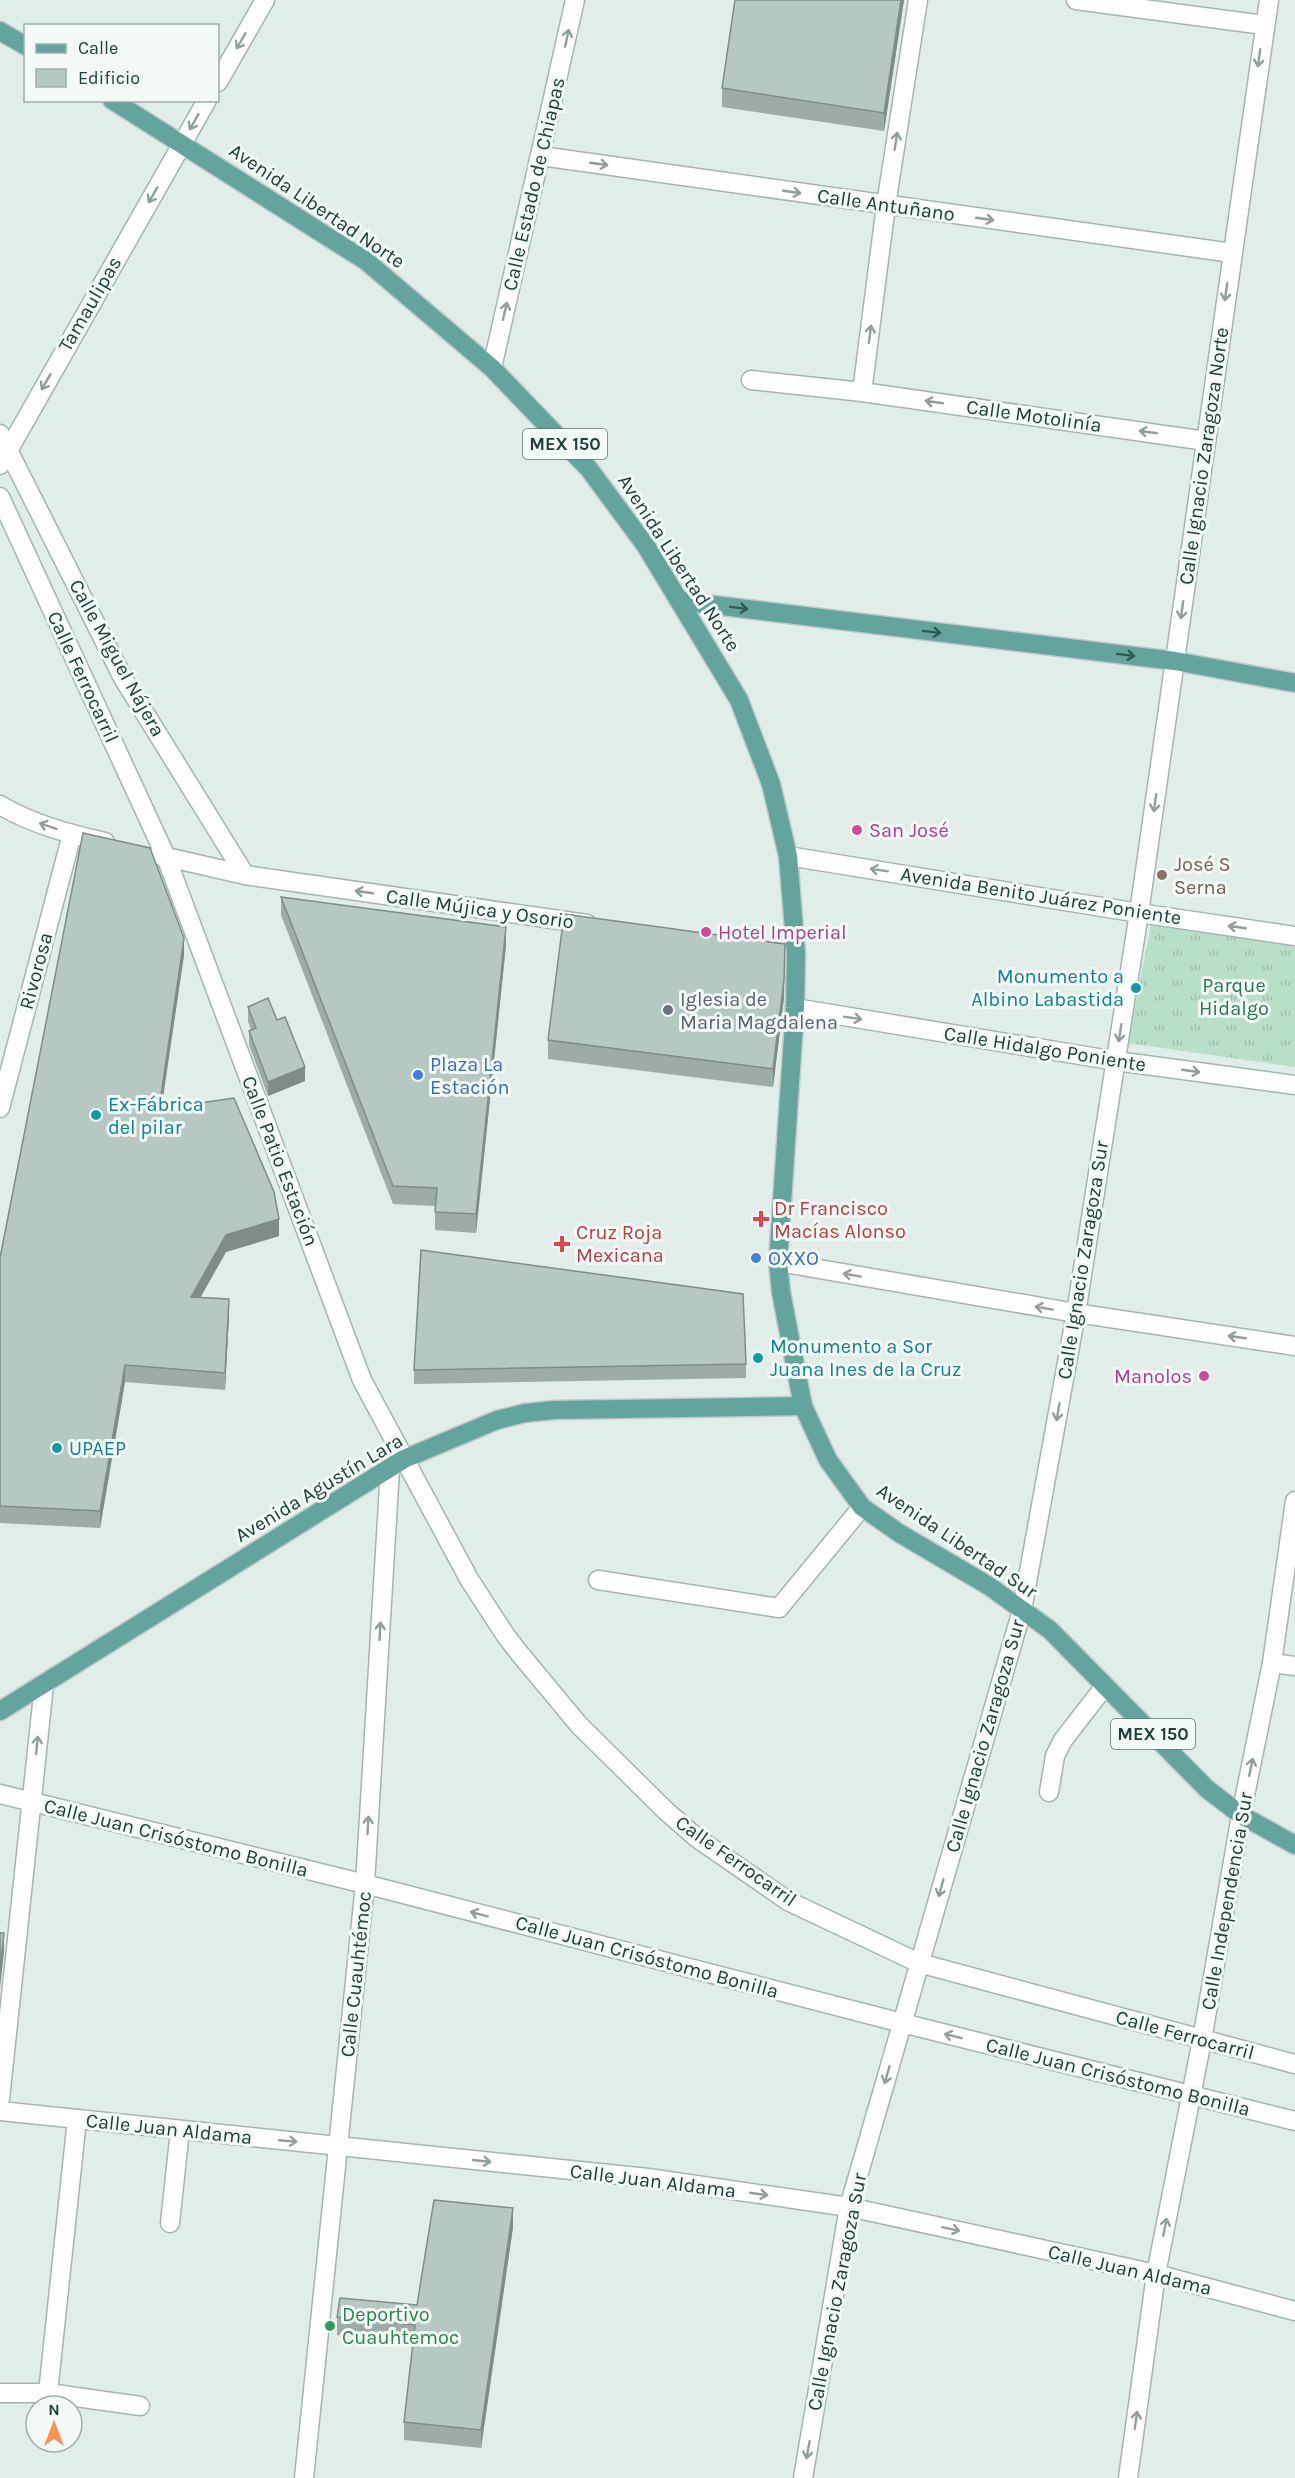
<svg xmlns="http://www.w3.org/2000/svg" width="1295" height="2478" viewBox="0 0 1295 2478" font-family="Karla,sans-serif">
<defs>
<pattern id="grass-tufts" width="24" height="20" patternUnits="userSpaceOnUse" patternTransform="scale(1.5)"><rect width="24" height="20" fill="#b8dfc8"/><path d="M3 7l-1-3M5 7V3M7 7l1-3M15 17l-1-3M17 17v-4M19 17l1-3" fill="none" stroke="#9ec0ad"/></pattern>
</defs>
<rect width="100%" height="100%" fill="#e1ede9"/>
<!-- grass -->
<polygon fill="url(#grass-tufts)" points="1151,924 1295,944 1295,1067 1128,1043"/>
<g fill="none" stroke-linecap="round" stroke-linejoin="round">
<!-- minor casing -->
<g stroke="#a3b5b1" stroke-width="21">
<g id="minor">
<polyline points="1076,0 1264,25"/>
<polyline points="218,82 265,0"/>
<polyline points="541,156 1232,253"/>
<polyline points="492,368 575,0"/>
<polyline points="751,380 862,392 1206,441"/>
<polyline points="862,392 886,205 918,0"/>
<polyline points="0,434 123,678 245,875"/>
<polyline points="0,465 207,100"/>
<polyline points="0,497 166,857 362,1380 469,1579 506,1636 520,1654 579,1725 666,1811 697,1838 788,1901 919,1963 1295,2064"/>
<path d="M0,805C32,824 69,834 105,842"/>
<polyline points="158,855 245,875 587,924"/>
<polyline points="788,856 1139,913 1295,936"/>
<polyline points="795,1008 1116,1061 1295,1085"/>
<polyline points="0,1108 72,834"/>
<polyline points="778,1262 1076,1313 1295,1346"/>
<polyline points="598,1580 779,1608 862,1507"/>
<polyline points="1272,1663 1295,1666"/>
<polyline points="1049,1792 1055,1756 1063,1740 1105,1686"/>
<polyline points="0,1794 365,1884 902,2023 1295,2121"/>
<polyline points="0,2099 44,1685"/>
<polyline points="0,2111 648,2178 849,2207 1156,2274 1295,2311"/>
<polyline points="170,2223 180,2130"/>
<polyline points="0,2393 48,2393 140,2406"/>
<polyline points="48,2393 77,2119"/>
<polyline points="304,2478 365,1884 390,1469"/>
<polyline points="803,2478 849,2207 1022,1610 1076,1313 1139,913 1269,0"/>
<polyline points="1128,2478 1156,2274 1202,2040 1241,1815 1272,1663 1295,1501"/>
</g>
</g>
<!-- major casing -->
<g stroke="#c1c9c8" stroke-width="21">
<g id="major">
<polyline points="0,31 26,46"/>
<polyline points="112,100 366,261 492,368 589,469 646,546 739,700 771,784 788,856 796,953 795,1008 778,1262 781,1292 803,1406 828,1460 862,1507 899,1533 989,1586 1050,1630 1207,1789 1241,1815 1295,1845"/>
<polyline points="681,601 1175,661 1295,683"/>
<polyline points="0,1711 404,1459 497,1420 525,1413 554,1410 803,1406"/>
</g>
</g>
<!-- minor -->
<use href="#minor" stroke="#fff" stroke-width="18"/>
<!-- major -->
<use href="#major" stroke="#63a59d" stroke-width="18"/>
</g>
<!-- wall -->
<g fill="#9daca7">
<polygon points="904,0 884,131 722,107 722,88"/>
<polygon points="281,897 506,945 476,1233 435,1230 435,1206 393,1204 281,915"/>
<polygon points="184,955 161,1108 279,1236 226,1252 200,1298 229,1316 225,1390 125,1382 100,1528 0,1523 0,1258"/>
<polygon points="784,998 773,1087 548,1059 548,1040"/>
<polygon points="248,1007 277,1020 305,1081 268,1096 249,1045 249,1031 251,1030 248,1021"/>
<polygon points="746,1364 746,1378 414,1384 414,1370"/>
<polygon points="513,2227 481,2448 404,2440 404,2422 413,2344 337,2335 337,2317 417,2305"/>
</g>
<!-- shaded-wall -->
<g fill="#7f8c88">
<polygon points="901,0 904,0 884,131 884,113"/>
<polygon points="506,927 506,945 476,1233 476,1214"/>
<polygon points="184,938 184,955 159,1125 159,1109"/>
<polygon points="785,944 784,998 773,1087 773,1069"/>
<polygon points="305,1067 305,1081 268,1096 268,1082"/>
<polygon points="279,1219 279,1236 226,1252 191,1314 191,1297 226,1235"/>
<polygon points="229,1299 229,1316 225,1390 225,1373"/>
<polygon points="125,1365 125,1382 100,1528 100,1511"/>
<polygon points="4,1933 4,1952 0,1988 0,1970"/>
<polygon points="513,2208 513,2227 481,2448 481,2430"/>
</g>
<!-- building -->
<g fill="#b6c8c2" stroke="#7f8c88" stroke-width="1.5">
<polygon points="735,0 901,0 884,113 722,88"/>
<polygon points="83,833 150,848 184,938 159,1109 234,1098 274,1192 279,1219 226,1235 191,1297 229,1299 225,1373 125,1365 100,1511 0,1506 0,1258"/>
<polygon points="281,897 506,927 476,1214 435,1212 437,1188 393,1186"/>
<polygon points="564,914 785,944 784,980 773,1069 548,1040"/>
<polygon points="268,998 277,1020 285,1017 305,1067 268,1082 249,1031 256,1028 248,1007"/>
<polygon points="421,1250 743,1294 746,1364 414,1370"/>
<polygon points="0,1933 4,1933 0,1970"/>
<polygon points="434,2200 513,2208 481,2430 404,2422 415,2325 337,2317 340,2298 417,2305"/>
</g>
<!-- one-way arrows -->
<defs><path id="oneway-shaft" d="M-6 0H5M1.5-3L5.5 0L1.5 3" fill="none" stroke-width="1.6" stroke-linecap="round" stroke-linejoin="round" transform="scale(1.5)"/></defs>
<g stroke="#909e9c">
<use href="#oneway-shaft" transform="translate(567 38) rotate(-78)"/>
<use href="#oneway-shaft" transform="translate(241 41) rotate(120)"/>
<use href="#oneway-shaft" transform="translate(1259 58) rotate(98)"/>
<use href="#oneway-shaft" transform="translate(194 122) rotate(120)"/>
<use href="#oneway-shaft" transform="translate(896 141) rotate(-81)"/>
<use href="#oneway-shaft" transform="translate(599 164) rotate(8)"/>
<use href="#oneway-shaft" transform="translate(792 192) rotate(8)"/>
<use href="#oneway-shaft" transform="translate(153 195) rotate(120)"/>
<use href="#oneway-shaft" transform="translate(985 219) rotate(8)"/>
<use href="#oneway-shaft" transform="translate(1226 292) rotate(98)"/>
<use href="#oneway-shaft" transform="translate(505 311) rotate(-77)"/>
<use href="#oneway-shaft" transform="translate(870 334) rotate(-83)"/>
<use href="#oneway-shaft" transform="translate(46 382) rotate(120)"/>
<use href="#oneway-shaft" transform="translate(934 402) rotate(-172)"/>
<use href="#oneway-shaft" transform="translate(1148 432) rotate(-172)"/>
<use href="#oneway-shaft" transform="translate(1182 610) rotate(98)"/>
<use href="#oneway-shaft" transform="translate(1155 803) rotate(98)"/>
<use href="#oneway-shaft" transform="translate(48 826) rotate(-161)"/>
<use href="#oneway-shaft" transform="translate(879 870) rotate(-171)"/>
<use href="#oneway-shaft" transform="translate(364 892) rotate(-172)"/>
<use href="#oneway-shaft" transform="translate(1237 927) rotate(-172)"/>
<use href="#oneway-shaft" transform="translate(853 1018) rotate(9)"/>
<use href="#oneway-shaft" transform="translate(1120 1033) rotate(99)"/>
<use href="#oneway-shaft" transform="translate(1191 1071) rotate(8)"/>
<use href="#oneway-shaft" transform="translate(852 1275) rotate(-170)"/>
<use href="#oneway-shaft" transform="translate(1044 1308) rotate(-170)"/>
<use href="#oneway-shaft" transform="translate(1237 1337) rotate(-172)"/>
<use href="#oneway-shaft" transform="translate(1058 1412) rotate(100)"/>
<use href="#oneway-shaft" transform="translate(380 1631) rotate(-87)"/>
<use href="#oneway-shaft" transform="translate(37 1745) rotate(-84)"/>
<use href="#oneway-shaft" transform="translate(1251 1767) rotate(-78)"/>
<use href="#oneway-shaft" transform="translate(368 1825) rotate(-87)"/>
<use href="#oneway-shaft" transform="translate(941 1888) rotate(106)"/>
<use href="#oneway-shaft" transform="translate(479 1914) rotate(-165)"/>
<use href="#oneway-shaft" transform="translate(953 2036) rotate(-166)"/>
<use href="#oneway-shaft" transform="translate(887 2075) rotate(106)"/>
<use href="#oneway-shaft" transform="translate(288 2141) rotate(5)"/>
<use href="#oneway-shaft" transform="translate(482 2161) rotate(6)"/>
<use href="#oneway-shaft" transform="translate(759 2194) rotate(8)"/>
<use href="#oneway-shaft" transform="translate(1165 2227) rotate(-79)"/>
<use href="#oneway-shaft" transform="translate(951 2229) rotate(12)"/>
<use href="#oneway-shaft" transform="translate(1136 2420) rotate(-82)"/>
<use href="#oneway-shaft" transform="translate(808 2450) rotate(100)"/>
</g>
<g stroke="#315853">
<use href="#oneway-shaft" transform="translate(739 608) rotate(7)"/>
<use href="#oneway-shaft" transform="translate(932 632) rotate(7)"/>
<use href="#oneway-shaft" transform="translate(1126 655) rotate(7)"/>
</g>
<!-- markers -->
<g fill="#d1479c" stroke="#f2f9f6" stroke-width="2">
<circle cx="857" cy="830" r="6"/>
<circle cx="706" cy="932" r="6"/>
<circle cx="1204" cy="1376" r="6"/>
</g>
<circle fill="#8d6e63" stroke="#f2f9f6" stroke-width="2" cx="1162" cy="875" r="6"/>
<g fill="#0f9aa8" stroke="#f2f9f6" stroke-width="2">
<circle cx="1136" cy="988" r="6"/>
<circle cx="96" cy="1115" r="6"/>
<circle cx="758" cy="1358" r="6"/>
<circle cx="57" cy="1448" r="6"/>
</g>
<circle fill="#6b7280" stroke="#f2f9f6" stroke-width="2" cx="668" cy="1010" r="6"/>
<g fill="#3f7fe0" stroke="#f2f9f6" stroke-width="2">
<circle cx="418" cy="1075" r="6"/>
<circle cx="756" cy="1258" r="6"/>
</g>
<g fill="#e0444e" stroke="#f2f9f6" stroke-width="2">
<path d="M758 1210h6v6h6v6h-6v6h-6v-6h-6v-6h6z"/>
<path d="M559 1235h6v6h6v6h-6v6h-6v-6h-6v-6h6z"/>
</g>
<circle fill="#2e9e5b" stroke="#f2f9f6" stroke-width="2" cx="330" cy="2326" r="6"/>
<g text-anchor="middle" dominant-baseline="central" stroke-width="6" stroke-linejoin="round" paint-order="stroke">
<!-- shield labels -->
<g fill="#f2f9f6" stroke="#5f7672" stroke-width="1.5">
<rect x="523" y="429" width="84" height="30" rx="4.5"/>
<rect x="1111" y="1719" width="84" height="30" rx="4.5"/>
</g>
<g font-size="18" font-weight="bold" fill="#203e3a">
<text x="565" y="444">MEX 150</text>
<text x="1153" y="1734">MEX 150</text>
</g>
<!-- street labels -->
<g font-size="20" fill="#203e3a" stroke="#f2f9f6">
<text transform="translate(534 184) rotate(-77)">Calle Estado de Chiapas</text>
<text transform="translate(886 205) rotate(8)">Calle Antuñano</text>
<text transform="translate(317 206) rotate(34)">Avenida Libertad Norte</text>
<text transform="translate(90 304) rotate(-60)">Tamaulipas</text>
<text transform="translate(1034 416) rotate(8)">Calle Motolinía</text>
<text transform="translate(1204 456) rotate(-82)">Calle Ignacio Zaragoza Norte</text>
<text transform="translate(679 563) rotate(57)">Avenida Libertad Norte</text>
<text transform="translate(117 658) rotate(61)">Calle Miguel Nájera</text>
<text transform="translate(83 677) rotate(65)">Calle Ferrocarril</text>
<text transform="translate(1041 896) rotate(9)">Avenida Benito Juárez Poniente</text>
<text transform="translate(480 909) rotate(8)">Calle Mújica y Osorio</text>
<text transform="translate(36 971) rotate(-75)">Rivorosa</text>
<text transform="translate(1045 1049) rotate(9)">Calle Hidalgo Poniente</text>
<text transform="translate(280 1161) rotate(69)">Calle Patio Estación</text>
<text transform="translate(1083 1260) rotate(-81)">Calle Ignacio Zaragoza Sur</text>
<text transform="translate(319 1488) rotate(-31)">Avenida Agustín Lara</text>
<text transform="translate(957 1541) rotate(34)">Avenida Libertad Sur</text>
<text transform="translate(985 1736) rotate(-74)">Calle Ignacio Zaragoza Sur</text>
<text transform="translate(176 1838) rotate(14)">Calle Juan Crisóstomo Bonilla</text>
<text transform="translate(736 1861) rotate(35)">Calle Ferrocarril</text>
<text transform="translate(1227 1901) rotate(-80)">Calle Independencia Sur</text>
<text transform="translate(647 1957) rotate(15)">Calle Juan Crisóstomo Bonilla</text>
<text transform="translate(356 1974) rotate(-84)">Calle Cuauhtémoc</text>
<text transform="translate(1185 2035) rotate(15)">Calle Ferrocarril</text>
<text transform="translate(1118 2077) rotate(14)">Calle Juan Crisóstomo Bonilla</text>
<text transform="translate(169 2129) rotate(6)">Calle Juan Aldama</text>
<text transform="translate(653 2181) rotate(7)">Calle Juan Aldama</text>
<text transform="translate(1130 2270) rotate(13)">Calle Juan Aldama</text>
<text transform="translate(837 2292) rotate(-79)">Calle Ignacio Zaragoza Sur</text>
</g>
<!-- hotel labels -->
<g font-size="20" fill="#b23c85" stroke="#f2f9f6" text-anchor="start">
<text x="869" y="830">San José</text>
<text x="718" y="932">Hotel Imperial</text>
<text x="1192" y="1376" text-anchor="end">Manolos</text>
</g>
<!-- education labels -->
<g font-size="20" fill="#785e54" stroke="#f2f9f6" text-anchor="start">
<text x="1174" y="864">José S<tspan x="1174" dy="23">Serna</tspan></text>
</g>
<!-- culture labels -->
<g font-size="20" fill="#0d838f" stroke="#f2f9f6" text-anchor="start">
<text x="1124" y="976" text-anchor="end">Monumento a<tspan x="1124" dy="23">Albino Labastida</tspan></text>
<text x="108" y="1104">Ex-Fábrica<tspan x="108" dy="23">del pilar</tspan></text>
<text x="770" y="1346">Monumento a Sor<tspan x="770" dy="23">Juana Ines de la Cruz</tspan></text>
<text x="69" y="1448">UPAEP</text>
</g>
<!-- park labels -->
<g font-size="20" fill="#287852" stroke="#f2f9f6">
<text x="1234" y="985">Parque<tspan x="1234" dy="23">Hidalgo</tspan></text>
</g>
<!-- worship labels -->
<g font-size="20" fill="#5b616d" stroke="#f2f9f6" text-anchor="start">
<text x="680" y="999">Iglesia de<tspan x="680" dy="23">Maria Magdalena</tspan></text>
</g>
<!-- shop labels -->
<g font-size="20" fill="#366cbe" stroke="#f2f9f6" text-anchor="start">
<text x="430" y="1064">Plaza La<tspan x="430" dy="23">Estación</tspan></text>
<text x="768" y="1258">OXXO</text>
</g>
<!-- health labels -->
<g font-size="20" fill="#be3a42" stroke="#f2f9f6" text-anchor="start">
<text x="774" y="1208">Dr Francisco<tspan x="774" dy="23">Macías Alonso</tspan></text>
<text x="576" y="1232">Cruz Roja<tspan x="576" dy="23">Mexicana</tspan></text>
</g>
<!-- leisure labels -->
<g font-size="20" fill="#27864d" stroke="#f2f9f6" text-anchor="start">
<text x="342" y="2314">Deportivo<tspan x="342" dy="23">Cuauhtemoc</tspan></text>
</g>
</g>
<!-- legend -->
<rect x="24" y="24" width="195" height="78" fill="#f2f9f6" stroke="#9eaeab" stroke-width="1.5"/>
<rect x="36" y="44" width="30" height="9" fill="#63a59d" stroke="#9eaeab" stroke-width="1.5"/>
<text x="78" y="54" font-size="18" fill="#203e3a">Calle</text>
<rect x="36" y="69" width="30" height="18" fill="#b6c8c2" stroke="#9eaeab" stroke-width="1.5"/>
<text x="78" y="84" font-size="18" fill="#203e3a">Edificio</text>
<!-- north arrow -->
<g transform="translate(54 2424)"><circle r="28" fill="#f2f9f6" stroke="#9eaeab" stroke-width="1.5"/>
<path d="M0-4.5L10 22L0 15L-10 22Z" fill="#fa9251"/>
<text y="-9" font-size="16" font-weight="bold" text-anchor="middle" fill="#203e3a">N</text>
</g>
</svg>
